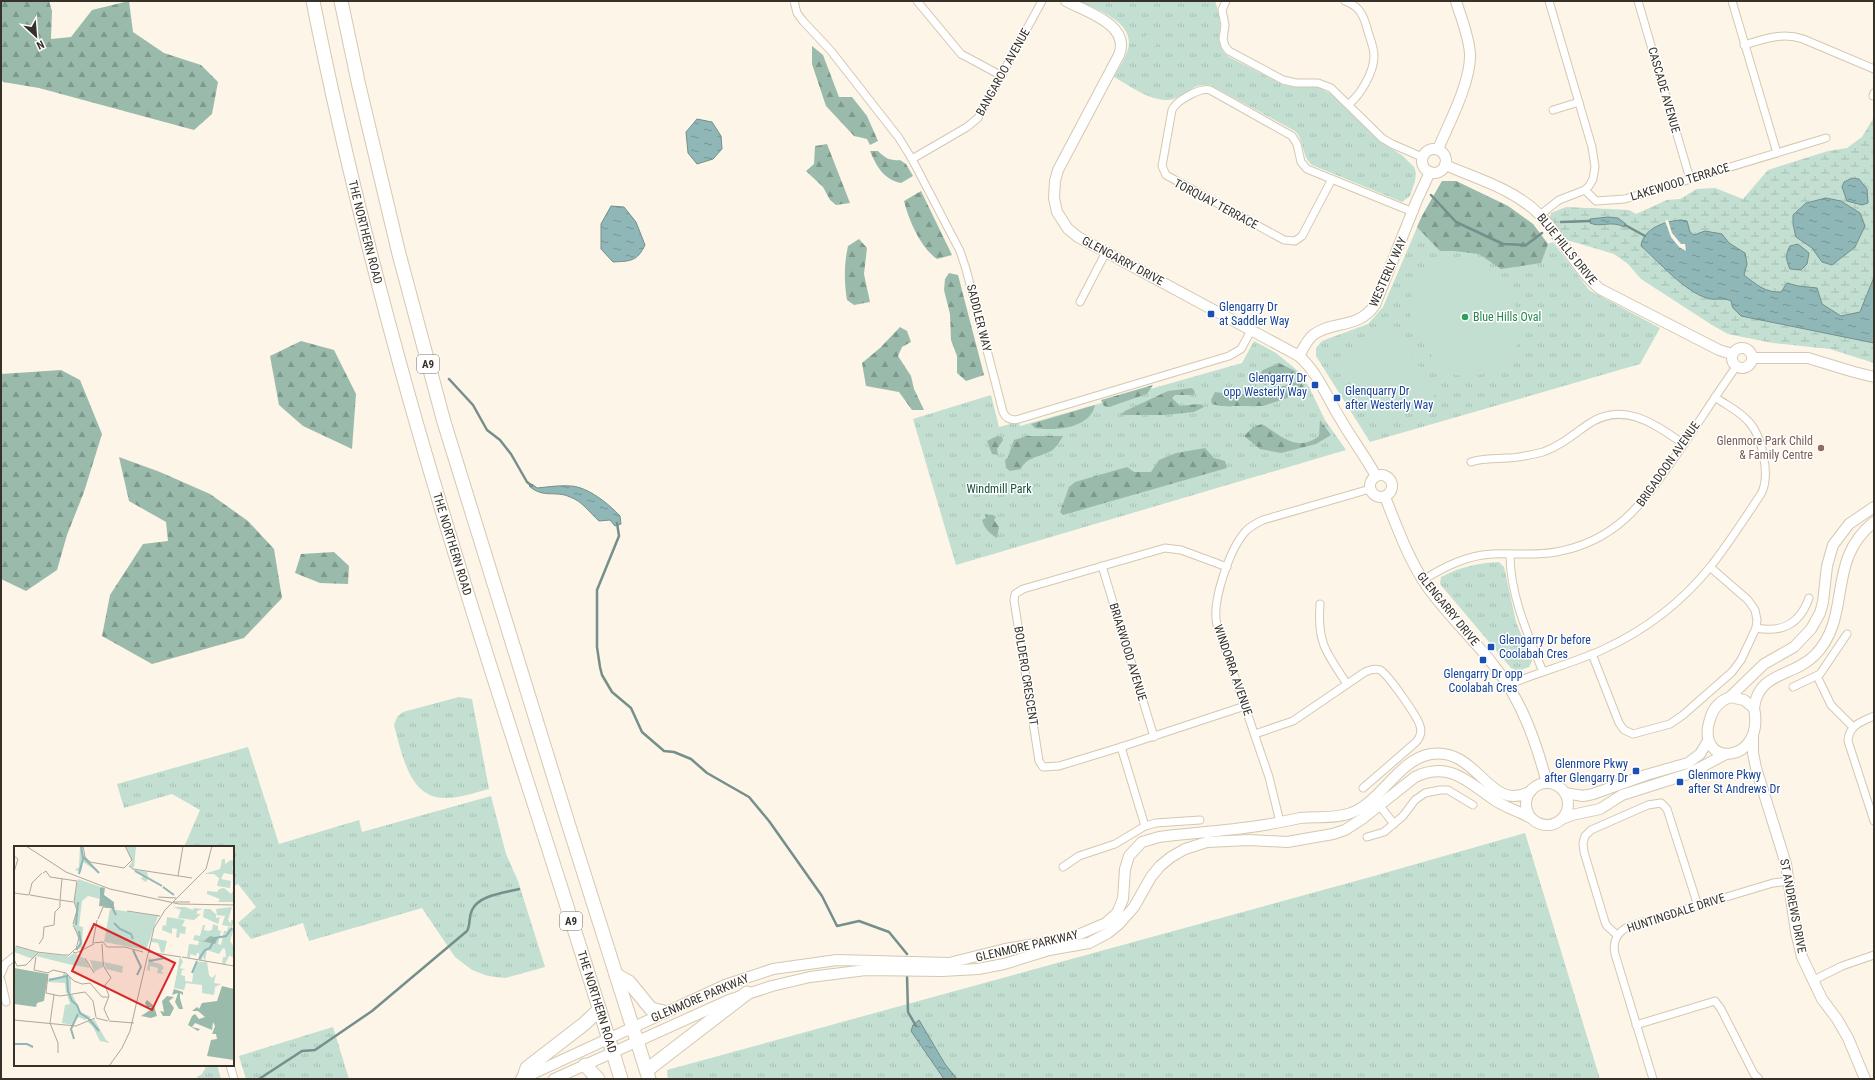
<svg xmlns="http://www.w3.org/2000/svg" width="1875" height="1080" viewBox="0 0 1875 1080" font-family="'Roboto Condensed',sans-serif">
<defs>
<pattern id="grass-tufts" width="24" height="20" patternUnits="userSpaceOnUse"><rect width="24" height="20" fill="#c2dfd1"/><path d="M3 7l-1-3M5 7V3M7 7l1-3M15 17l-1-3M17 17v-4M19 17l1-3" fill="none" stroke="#a7c0b3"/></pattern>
<pattern id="forest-firs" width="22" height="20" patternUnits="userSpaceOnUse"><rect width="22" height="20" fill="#9abbab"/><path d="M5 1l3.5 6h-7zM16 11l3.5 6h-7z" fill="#7e998b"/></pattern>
<pattern id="wetland-marsh" width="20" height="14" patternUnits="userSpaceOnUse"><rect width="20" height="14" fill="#c2dfd1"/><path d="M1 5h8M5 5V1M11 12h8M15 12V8" fill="none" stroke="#a7c0b3"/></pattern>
<pattern id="water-ripples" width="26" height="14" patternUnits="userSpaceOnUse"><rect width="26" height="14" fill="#90b7b7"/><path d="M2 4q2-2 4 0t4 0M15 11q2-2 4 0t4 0" fill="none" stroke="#769595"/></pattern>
</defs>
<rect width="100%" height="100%" fill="#fdf5e7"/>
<!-- grass -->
<g fill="url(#grass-tufts)">
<path d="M1080,1H1215C1218,8 1219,15 1220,23C1221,37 1216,47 1229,57L1283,85L1294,87H1318L1335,96L1378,140L1403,156L1414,167L1416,173L1415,181L1410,196L1402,202L1312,165C1301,156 1305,141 1295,131L1210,85C1193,81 1184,99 1168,100C1149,101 1129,85 1114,77C1118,69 1124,61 1127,52C1138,23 1099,11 1080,1Z"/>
<polygon points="1442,181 1456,181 1508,206 1533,224 1548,244 1553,242 1589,290 1660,328 1640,364 1370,442 1316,356 1316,348 1322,341 1368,324 1383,307 1422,216"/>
<polygon points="1254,341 1276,353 1298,371 1309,387 1325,420 1346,450 956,565 913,419 991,395 999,427 1018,422 1020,426 1242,363"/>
<path d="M1499,562L1504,567L1516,622L1532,661L1529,667L1518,671L1511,668L1440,584L1441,577C1460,567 1479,563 1499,562Z"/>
<path d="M459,697L472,699L489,789C476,792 460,798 447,798C409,800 402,753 394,725L397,717L403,712Z"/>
<polygon points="248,747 279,844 359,820 362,832 491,796 506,854 518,881 545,967 505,978 488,976 472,970 455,957 422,908 309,941 303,923 251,939 238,923 256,907 238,884 233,887 233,847 184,847 200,810 172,794 124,808 117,784"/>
<polygon points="1525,833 1600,1079 668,1079 667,1070 1374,876"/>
<polygon points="333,1027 349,1079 246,1079 239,1056"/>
<polygon points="207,1065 217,1065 221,1079 198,1079 197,1077 202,1074"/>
</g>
<!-- forest -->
<g fill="url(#forest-firs)">
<polygon points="1,1 49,1 52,11 51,39 71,37 92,10 129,1 133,32 164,53 201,65 218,82 212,114 194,130 39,88 3,82 1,78"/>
<polygon points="812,46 823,55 839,97 852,97 867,116 878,141 870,145 867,139 854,136 826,106 812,64"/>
<polygon points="827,144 850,203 836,205 830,200 823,187 806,171 814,164 815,146"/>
<path d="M870,151H878C885,158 890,161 900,160L906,164L913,176L901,183C883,179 877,167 870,151Z"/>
<polygon points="1442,181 1456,181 1508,206 1533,224 1548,244 1541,263 1501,269 1479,254 1454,251 1440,251 1417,227 1422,216"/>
<path d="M921,191L952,255L937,259C920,247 909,221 904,201Z"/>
<path d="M859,239L867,248L864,274L870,302L854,305L847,300C844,281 844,265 848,246Z"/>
<polygon points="949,273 958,275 984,375 966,381 957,373 957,356 951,340 950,314 944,290 945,279"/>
<polygon points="900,327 907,331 911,342 902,347 898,356 911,376 914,389 924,410 912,410 899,392 866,386 862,363 880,348"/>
<polygon points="301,341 334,350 356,394 352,449 303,426 279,405 270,356"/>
<polygon points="1279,363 1295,371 1296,374 1265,385 1260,381 1259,375 1263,370"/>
<polygon points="61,370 80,380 102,434 84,492 67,535 57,570 26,591 1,579 1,374"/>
<polygon points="1296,382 1302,384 1305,392 1263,406 1220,406 1212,404 1211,400 1215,392 1236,395 1266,392"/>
<polygon points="1153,385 1147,394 1141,396 1109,407 1104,406 1101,400"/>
<polygon points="1192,388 1195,392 1194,395 1175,395 1172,398 1180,406 1197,404 1202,405 1204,407 1194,412 1164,415 1120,415 1125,411 1168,391"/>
<path d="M1095,405C1090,429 1054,431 1035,428L1031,424Z"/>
<path d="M1320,420L1331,435L1316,444L1281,453L1260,449L1244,436L1253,427L1262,424C1281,436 1297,453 1319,436Z"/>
<polygon points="997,436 1002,437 1003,440 997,449 998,455 992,454 987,441"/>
<path d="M1027,436H1063C1060,441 1056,448 1051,451C1040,457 1026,457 1021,469L1010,471L1006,468L1005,460L1008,457L1014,440Z"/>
<polygon points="1205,448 1214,458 1225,461 1227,468 1063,515 1060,512 1069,487 1075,482 1127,467 1134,472 1151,472 1159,460 1176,453"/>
<polygon points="119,457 160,472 210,494 248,521 274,549 282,598 244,638 152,664 102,636 110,595 143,544 168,541 166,522 129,501"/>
<path d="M985,514L993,515L996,517L994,520L999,527L997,538C989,533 985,529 982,520L986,518Z"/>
<polygon points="334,552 349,566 348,584 320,583 295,573 301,554"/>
</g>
<!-- wetland -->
<polygon fill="url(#wetland-marsh)" points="1874,117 1874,363 1830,349 1773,343 1728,334 1712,325 1641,279 1628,264 1614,254 1567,240 1550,218 1551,213 1566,207 1629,210 1636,214 1667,200 1680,199 1697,189 1715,188 1743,199 1768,170 1828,151 1847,148 1862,137"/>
<!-- garden -->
<g fill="#c2dfd1">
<polygon points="1147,34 1157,44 1149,52 1139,42"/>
<path d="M1452,258C1460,258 1469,258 1476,261C1494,269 1516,300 1520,320C1523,332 1518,347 1510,356C1495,374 1464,384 1444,369C1435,362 1428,351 1422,340C1417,332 1411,323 1410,313C1408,285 1427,265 1452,258Z"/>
<polygon points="1395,326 1436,395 1378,426 1337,358"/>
</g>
<!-- water -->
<g fill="url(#water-ripples)" stroke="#758f8c">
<polygon points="697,119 712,122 721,136 722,149 713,159 697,164 688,153 686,132"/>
<polygon points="1852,178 1859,179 1867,189 1868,203 1862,205 1847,201 1842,187 1844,182"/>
<polygon points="1826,198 1841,201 1860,213 1865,226 1855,247 1832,265 1822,262 1812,248 1796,237 1793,224 1793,215 1806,203"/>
<path d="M611,206L624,207L636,222L645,245C637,262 630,261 613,262L601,249V224Z"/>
<path d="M1608,217L1618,218L1626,224L1624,227C1611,220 1601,228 1590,223V219Z"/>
<path d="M1681,220L1687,221L1690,232L1694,235L1705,231L1722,234L1729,243L1745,253L1747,264L1744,275C1756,284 1765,293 1781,292L1787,283L1798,286L1817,288L1822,304L1841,316L1860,312L1874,277V343L1741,316L1733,308L1731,301C1724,297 1715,301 1707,298C1685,292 1658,261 1641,246C1643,228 1666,221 1681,220Z"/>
<path d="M1798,244L1809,253L1807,264L1801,270L1790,269C1786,260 1785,255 1790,246Z"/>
<path d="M532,484L537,488C548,487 560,485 571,486C588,487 609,504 620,516L621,524L615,526L610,520L599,521C590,513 582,501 570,497C555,490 544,499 529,486Z"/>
<polygon points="919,1020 945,1064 957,1079 944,1079 911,1031 913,1025"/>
</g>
<!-- pier -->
<polygon fill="#fdf5e7" points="1668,220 1672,233 1681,244 1685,244 1686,251 1679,247 1671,237 1665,221"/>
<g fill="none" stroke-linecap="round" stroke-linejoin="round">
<!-- stream -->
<g stroke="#758f8c" stroke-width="2.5">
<polyline points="1431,195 1456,222 1503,244 1526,245 1542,233"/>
<polyline points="1561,222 1590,221"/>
<polyline points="1625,225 1645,236"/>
<polyline points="449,379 473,405 487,430 500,440 511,454 527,482 532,486"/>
<polyline points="617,523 619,536 597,590 597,647 600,667 602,675 612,692 631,708 642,732 664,751 674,752 691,759 707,773 749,797 769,821 822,896 837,926 859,921 889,932 907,954"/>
<polyline points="907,975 908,1012 916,1026"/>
<path d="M259,1079L302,1051L315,1050L372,1011L467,931C471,924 468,918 472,910C479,895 504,893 519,889"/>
</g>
<!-- street casing -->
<g stroke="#d4c8b0" stroke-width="9">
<g id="street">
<path d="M794,1L797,13L803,21L831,51L899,138L912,159L960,251L966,269L1003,412C1006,419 1012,421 1019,419L1229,356L1241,349L1252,329"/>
<polyline points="917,1 961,54 1002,76"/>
<polyline points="1226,1 1222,10 1225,25 1223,39 1225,46 1229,51 1283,80 1296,83 1318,83 1331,88 1382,138 1392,144 1422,157"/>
<path d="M1345,1C1359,6 1363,14 1367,28C1369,37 1374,46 1374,56C1374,72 1361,94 1349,104"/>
<polyline points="1638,1 1690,179"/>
<polyline points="1732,1 1777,153"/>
<path d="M1744,45C1764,39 1782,32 1803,39L1874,69"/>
<polyline points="1873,96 1874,93"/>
<polyline points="1553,110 1579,102"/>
<polyline points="912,159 967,127 978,118 1042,1"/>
<path d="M1332,179L1302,236L1295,241L1284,240L1166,175L1162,166L1172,110C1176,101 1200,87 1210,90L1292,136L1297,144L1301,162L1307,169L1403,208L1414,212"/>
<polyline points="1585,190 1596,201 1625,199 1826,138"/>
<polyline points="1540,215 1559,200 1585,190 1589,186 1593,179 1595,167 1592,147 1549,1"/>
<polyline points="1080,302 1106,252"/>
<path d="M1471,462C1483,458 1494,459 1507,458C1519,458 1531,455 1543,452C1560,446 1573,435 1587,425C1623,400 1654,424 1684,444"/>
<path d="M1510,555C1510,595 1528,635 1543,672"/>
<polyline points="1102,566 1154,737"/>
<polyline points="1227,567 1181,550 1165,548 1023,589 1015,594 1014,600 1039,761 1043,767 1059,766 1121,747 1245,706"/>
<path d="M1423,580C1444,567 1467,555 1493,554C1515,553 1535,556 1556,552C1617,541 1642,504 1675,457C1696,427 1715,396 1736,367"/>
<path d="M1320,604C1317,643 1326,652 1347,684"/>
<path d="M1756,628C1782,633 1800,624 1809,598"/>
<polyline points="1592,654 1619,723 1624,730 1633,734 1670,724 1683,715 1732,672 1741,660 1756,628 1757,620 1755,610 1748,600 1710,567"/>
<polyline points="1817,676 1831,705 1853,727"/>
<path d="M1508,685C1538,672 1571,664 1602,650C1644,631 1682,602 1711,566C1729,543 1745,518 1761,494C1771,476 1762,435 1748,421C1739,411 1726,405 1715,397"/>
<polyline points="1793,687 1820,674 1847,634"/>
<path d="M1874,716C1861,722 1849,725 1848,741L1874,821"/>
<path d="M1255,734L1293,721L1365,672C1370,670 1375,668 1380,670C1387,673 1418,717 1420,726C1422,732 1420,738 1415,743L1363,788"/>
<polyline points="1121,747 1145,826"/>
<polyline points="1380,806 1394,824"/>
<path d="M1280,822L1269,777L1217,625C1211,602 1230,549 1245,532C1250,526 1257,523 1263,520L1370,489"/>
<polyline points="1367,837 1384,832 1403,816 1415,800 1425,793 1440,790 1448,790 1473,805"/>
<polyline points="1063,867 1079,856 1115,844 1145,826 1156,823 1200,820"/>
<polyline points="1617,935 1607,926 1605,922 1584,852 1583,843 1585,836 1591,830 1648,805 1661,803 1667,809 1698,906"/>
<polyline points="1,974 5,964 15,956"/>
<polyline points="1,980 6,1002"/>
<polyline points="1814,980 1842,966 1874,955"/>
<polyline points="1636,1025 1715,1001 1721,1009 1754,1074 1759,1079"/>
<polyline points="230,1065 234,1079"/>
<path d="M1653,1079L1615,954C1612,941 1618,931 1630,926L1773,883L1789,881"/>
</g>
</g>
<!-- secondary casing -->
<g stroke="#d4c8b0" stroke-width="12">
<g id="secondary">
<path d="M1066,1C1087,12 1131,25 1119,55L1058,170L1055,181L1054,198L1057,212L1068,229L1078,237L1299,356C1319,374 1327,398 1341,420C1352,439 1365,456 1376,476"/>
<circle cx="1434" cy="161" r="12"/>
<path d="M1438,149C1449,123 1471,82 1470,54C1469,36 1461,18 1456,1"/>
<path d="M1445,165C1478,179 1514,189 1540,215C1562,237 1575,268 1600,289L1719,350L1732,354"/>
<circle cx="1742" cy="358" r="10"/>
<path d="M1299,356C1303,349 1307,340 1313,335C1333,320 1357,330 1375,305L1417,200L1430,172"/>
<polyline points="1753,358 1808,358 1854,372 1874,377"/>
<circle cx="1381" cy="486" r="11"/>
<path d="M1385,497C1397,527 1408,558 1426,585C1446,614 1474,639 1495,667C1522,701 1536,742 1547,783"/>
<polyline points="1730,697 1764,664 1794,647 1811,629 1820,613 1823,602 1827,566 1833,545 1849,524 1874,507"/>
<path d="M1730,697L1744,700L1754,708C1766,765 1694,769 1710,719C1713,708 1720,701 1730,697Z"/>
<path d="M1754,708C1759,671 1792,678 1815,655C1853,616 1825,561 1874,522"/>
<polyline points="1753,735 1753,753 1756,768 1786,864 1796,932 1802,957 1822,999 1837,1019 1848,1038 1865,1079"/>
<circle cx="1547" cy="804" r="21"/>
<polyline points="1565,793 1583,796 1593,794 1646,775 1688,763 1700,754 1708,741"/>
<polyline points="1562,819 1572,815 1600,809 1622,795 1688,774 1726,754"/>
<path d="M521,1079L725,985L773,969L837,960L949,963L1005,949L1060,940L1080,934L1106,923L1117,913L1123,899L1125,869L1129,856L1142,842L1159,837C1192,833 1225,831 1258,826C1272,824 1286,821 1300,818C1317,816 1336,819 1351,813C1381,802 1399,759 1431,754C1479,747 1489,815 1531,791"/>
<path d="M554,1079L729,1000L772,986L810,977L866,970L942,971L978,969L1004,964L1049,950L1089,943L1108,933L1119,924L1134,907L1151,877L1160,866L1171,857L1185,849L1207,842L1249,840L1287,842L1333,834L1345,830L1362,819L1415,777C1450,760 1469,783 1496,801C1507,808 1518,811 1529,817"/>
</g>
</g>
<!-- highway casing -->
<g stroke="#d4c8b0" stroke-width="15">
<g id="highway">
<path id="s1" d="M313,1C339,132 371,261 407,390C472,622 551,849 621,1079"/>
<polyline points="341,1 359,86 399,254 444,422 568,823 649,1079"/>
<polyline points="616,975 629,982 651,1009 664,1012"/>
<polyline points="585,1065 598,1079"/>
<polyline points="647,1070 747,993"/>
<polyline points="524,1077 527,1068 584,1024 599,1010"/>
</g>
</g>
<!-- street -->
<use href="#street" stroke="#fff" stroke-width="7"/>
<!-- secondary -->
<use href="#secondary" stroke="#fff" stroke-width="10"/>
<!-- highway -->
<use href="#highway" stroke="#fff" stroke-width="13"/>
</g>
<!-- markers -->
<g fill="#1a4fb4" stroke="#fff" stroke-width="1.5">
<rect x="1207" y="310" width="8" height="8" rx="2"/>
<rect x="1311" y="381" width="8" height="8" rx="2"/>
<rect x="1333" y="394" width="8" height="8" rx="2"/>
<rect x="1487" y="643" width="8" height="8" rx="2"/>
<rect x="1479" y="656" width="8" height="8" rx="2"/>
<rect x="1632" y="767" width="8" height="8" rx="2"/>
<rect x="1676" y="778" width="8" height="8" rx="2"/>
</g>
<circle fill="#2e9e5b" stroke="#fff" stroke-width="1.5" cx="1465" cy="317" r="4"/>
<circle fill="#8d6e63" stroke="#fff" stroke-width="1.5" cx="1821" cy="448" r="4"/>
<g text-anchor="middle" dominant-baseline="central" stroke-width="3" stroke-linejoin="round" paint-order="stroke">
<!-- shield labels -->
<g fill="#fff" stroke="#737069" stroke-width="1">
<rect x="417" y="355" width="22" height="18" rx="3"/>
<rect x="560" y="912" width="22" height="18" rx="3"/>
</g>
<g font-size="11" font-weight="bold" fill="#373229">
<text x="428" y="364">A9</text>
<text x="571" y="921">A9</text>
</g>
<!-- street labels -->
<g font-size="12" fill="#373229" stroke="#fff">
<text transform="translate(1003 72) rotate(-61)">BANGAROO AVENUE</text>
<text transform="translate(1664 90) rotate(74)">CASCADE AVENUE</text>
<text transform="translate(1680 182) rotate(-17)">LAKEWOOD TERRACE</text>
<text transform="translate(1216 204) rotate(28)">TORQUAY TERRACE</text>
<text stroke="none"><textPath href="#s1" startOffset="237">THE NORTHERN ROAD</textPath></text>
<text transform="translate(1567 249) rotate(51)">BLUE HILLS DRIVE</text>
<text transform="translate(1123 261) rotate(28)">GLENGARRY DRIVE</text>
<text transform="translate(1388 272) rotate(-66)">WESTERLY WAY</text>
<text transform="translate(979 318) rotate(76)">SADDLER WAY</text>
<text transform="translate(1668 464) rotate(-55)">BRIGADOON AVENUE</text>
<text stroke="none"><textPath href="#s1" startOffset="561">THE NORTHERN ROAD</textPath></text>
<text transform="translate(1448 609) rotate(51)">GLENGARRY DRIVE</text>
<text transform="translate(1128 652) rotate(73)">BRIARWOOD AVENUE</text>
<text transform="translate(1233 670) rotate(71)">WINDORRA AVENUE</text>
<text transform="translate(1026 676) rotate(81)">BOLDERO CRESCENT</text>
<text transform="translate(1793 906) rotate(79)">ST ANDREWS DRIVE</text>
<text transform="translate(1676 913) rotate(-18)">HUNTINGDALE DRIVE</text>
<text transform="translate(1027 946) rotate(-13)">GLENMORE PARKWAY</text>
<text transform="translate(700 998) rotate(-23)">GLENMORE PARKWAY</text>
<text stroke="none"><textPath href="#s1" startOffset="1041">THE NORTHERN ROAD</textPath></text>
</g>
<!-- transit labels -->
<g font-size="12" fill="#164399" stroke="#fff" text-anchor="start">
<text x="1219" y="307">Glengarry Dr<tspan x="1219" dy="14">at Saddler Way</tspan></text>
<text x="1307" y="378" text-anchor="end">Glengarry Dr<tspan x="1307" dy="14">opp Westerly Way</tspan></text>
<text x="1345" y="391">Glenquarry Dr<tspan x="1345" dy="14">after Westerly Way</tspan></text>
<text x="1499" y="640">Glengarry Dr before<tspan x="1499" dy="14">Coolabah Cres</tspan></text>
<text x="1483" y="674" text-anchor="middle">Glengarry Dr opp<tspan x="1483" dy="14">Coolabah Cres</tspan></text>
<text x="1628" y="764" text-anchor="end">Glenmore Pkwy<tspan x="1628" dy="14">after Glengarry Dr</tspan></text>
<text x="1688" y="775">Glenmore Pkwy<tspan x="1688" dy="14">after St Andrews Dr</tspan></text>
</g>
<!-- leisure labels -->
<g font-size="12" fill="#27864d" stroke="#fff" text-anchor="start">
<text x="1473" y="317">Blue Hills Oval</text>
</g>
<!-- education labels -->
<g font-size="12" fill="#785e54" stroke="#fff" text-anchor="end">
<text x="1813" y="441">Glenmore Park Child<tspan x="1813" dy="14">&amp; Family Centre</tspan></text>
</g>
<!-- park labels -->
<g font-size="12" fill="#16523c" stroke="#fff">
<text x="999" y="489">Windmill Park</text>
</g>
</g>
<!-- overview -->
<g transform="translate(14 846)">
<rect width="220" height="220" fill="#fdf5e7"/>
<path d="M66,0L68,10V0L70,9L86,27L69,16L67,26L61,24L65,21ZM111,0H122L120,22L115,20L118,16ZM208,13H211V18L217,14L215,23L217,14L220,15L218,23L220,22V29L210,27L207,33L217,35L216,42L203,40L205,32L200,28H190L206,23ZM118,23L133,26L134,31L148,39L134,32L132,36L127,33L129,30ZM64,33L87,41L86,53L74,50L68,55L65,80L69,81L68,99V102L64,103L65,96L59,77L64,64L60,56ZM210,42L217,48L220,44V56H204L206,53L193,48V45L203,46L205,43ZM159,61H171L179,64L180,62L189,63L183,65V68H187L180,74L164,72L167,64ZM218,61L214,74L217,78V74H220L218,81L208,79L211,70L202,69V72L206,71L204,78L189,71L190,63H196L203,69L202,63ZM96,63L144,70L132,104L90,96ZM153,71L171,74L168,80L172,81L171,88L166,87L165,92L162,91L163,83L158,82V88L148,84L149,79L154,80L152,79ZM199,78L204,80V84L207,85L204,98L207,99L210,85H213L214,81L220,82L216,95L220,101V111L215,110L211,118H208L209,111H212L211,103L209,102L205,108L193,104L191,115L189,110L188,114H185V107H183L182,110L176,108V112L173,111L175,98L184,99L185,95L179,94L181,89L186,90L189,79H191L190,84L194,85L198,84ZM138,92L153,95L150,107L147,106L144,97L137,96ZM0,100H1L24,107L19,113L0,106ZM25,107L54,110V118L22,110ZM135,111L139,116L147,118L150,122L147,125L150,128L143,127L144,122L136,120V125L133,124ZM166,111L169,115L166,122L172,124H168L167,129L171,130V135L178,136L180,123L184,116H193L195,129L198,132L202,128L200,137L207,138L201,141L200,149L188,147V139L172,137L170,144L160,142ZM76,114L89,116V121L80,126ZM90,116L109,120L108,127L92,123ZM50,126L57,132V147H52L51,137L34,136L35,132H48ZM58,148L67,166L77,171L71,174L64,171L59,179L48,177L51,159L56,158L53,149ZM80,173L92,194L96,197L86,195L79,181L73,175Z" fill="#c2dfd1"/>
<path d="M87,41L91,42L90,49L100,56V62L85,60ZM196,90L204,92L201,98L183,94L190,95ZM0,122L34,128L30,155L23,157L22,161L0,158ZM208,140L220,143V214L193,210L197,194L203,193L202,188H198L201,180L199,176L198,184L181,177L178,181L186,183L184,185L174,179L178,170L181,168L185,173L191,171L184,165H178L183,161L185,163L188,157L203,155ZM160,143L169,146V149L166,147V152L169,163H165L161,156L164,147L158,149ZM153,150L160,151L155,155L160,162L156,170H149L146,165L150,166L148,155ZM133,154L140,160L143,170L137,172L127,170L136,164L137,161H133L131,157Z" fill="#9abbab"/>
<path d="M60,107L71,113L76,122L54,118V111Z" fill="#c2dfd1"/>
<path fill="none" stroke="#90b7b7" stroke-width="2" d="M69,11L85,27M121,25L148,40M65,28L69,13L67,0M149,41L160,49M87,42V48L95,55L102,69M100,77L106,83L117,88L119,93M62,79L64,56M63,103L67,97L65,85M119,104L127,121L123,129M185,113L191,104L196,102L201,92L212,90L218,82M135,115L151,112M178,127L183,115M53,129L54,145L58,155L63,159L66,167L75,173L85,185M35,134L53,130M60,193L57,183L64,168M0,198H13L19,201"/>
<path fill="none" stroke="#aea79b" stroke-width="1" d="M12,0L52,26L96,43L165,58L220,59M69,0L71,11L76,16L110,22L118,14L111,0M0,10L4,13L0,26M115,20L119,23L178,32M29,27L32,25L36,31L63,35L60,56M164,30L169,0M0,47L15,49M15,49L18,37L28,27M16,49L45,54M144,51L162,52M46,54L48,33M46,54L59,56M160,56H176M89,61L101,62M113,65L146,70M84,73L89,61M59,78L63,64L60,56M59,79L65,91L62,103M79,96L83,74M78,97L89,96L93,101H111L129,106M25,98L29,92L30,81L40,79L41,66L46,61V54M88,98L89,115M2,100L23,106L49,109H55L61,103L64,104M59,106L62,107L80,98M134,106L167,111M22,111L20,124L34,127M168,111L220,120M71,112L80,127M0,113L3,120L12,119L25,106M89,115L90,121L97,132L91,139L95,150M34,127L39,124L52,127L60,135L68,138L76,137L88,151H94M34,128L32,147L46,150L71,146L79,155L82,171M40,149L36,177L44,197V207M82,172L94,175M0,174L62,180L81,172M95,174L90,163L95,150M95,175L120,177M95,220L108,202L116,185L140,82L151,64L192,23L198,0"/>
<path fill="#d62828" fill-opacity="0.15" stroke="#d62828" stroke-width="2" d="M80,78L161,117L138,164L58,125Z"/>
<rect width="220" height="220" fill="none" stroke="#373229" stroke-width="2"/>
</g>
<!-- border -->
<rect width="1875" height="1080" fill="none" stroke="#373229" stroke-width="4"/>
<!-- north arrow -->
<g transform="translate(36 36) rotate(154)" stroke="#ffffff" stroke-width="3" paint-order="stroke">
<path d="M0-3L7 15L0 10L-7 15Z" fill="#373229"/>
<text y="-6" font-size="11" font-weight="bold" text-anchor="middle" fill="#373229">N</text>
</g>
</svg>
